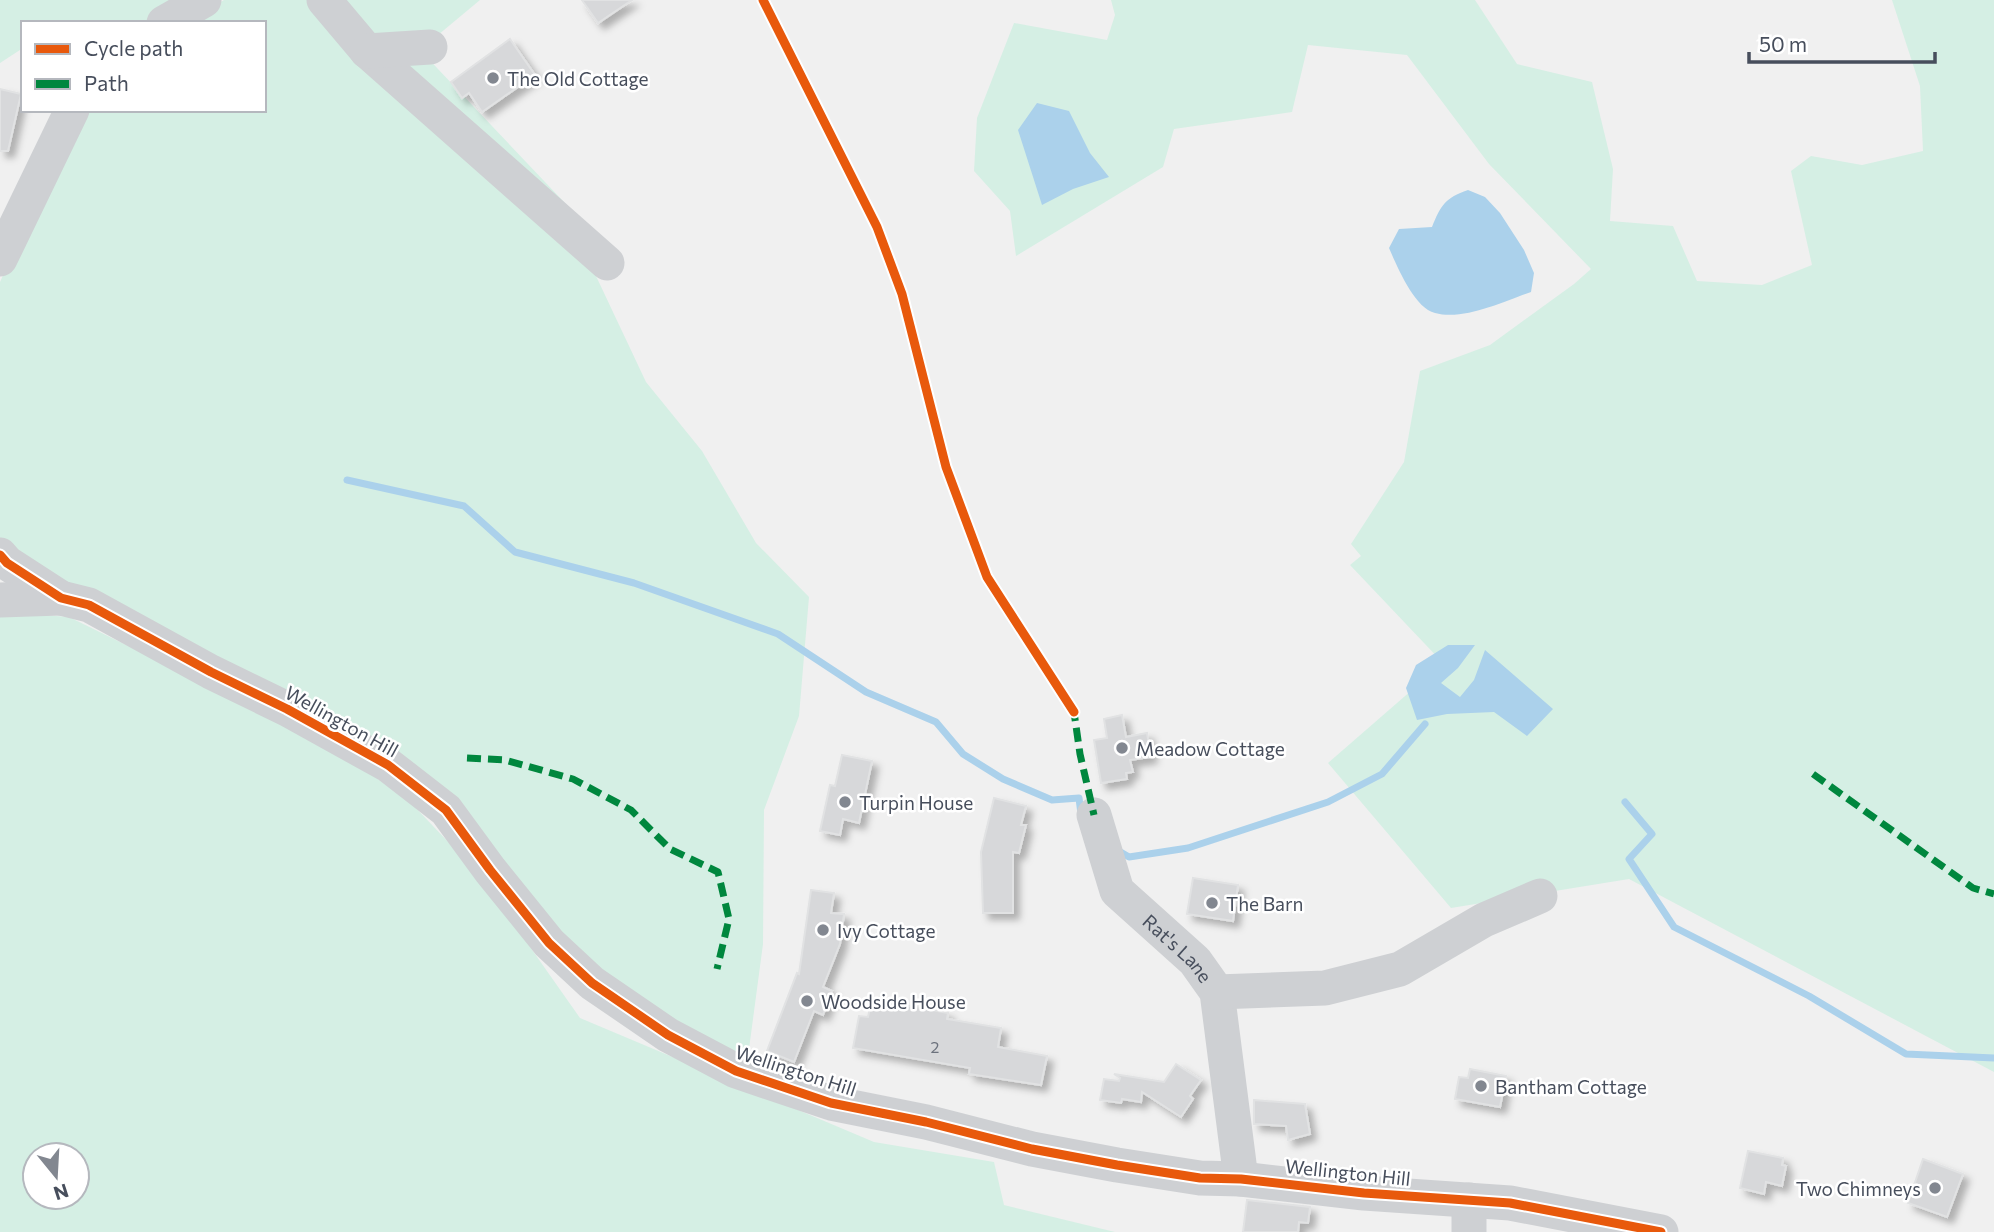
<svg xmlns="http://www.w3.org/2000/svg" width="1994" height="1232" viewBox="0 0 1994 1232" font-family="Commissioner,sans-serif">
<defs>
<filter id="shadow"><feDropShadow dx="6" dy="6" stdDeviation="3.5" flood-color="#0004"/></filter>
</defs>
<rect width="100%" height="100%" fill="#f0f0f0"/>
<!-- green -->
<g fill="#d5efe4" fill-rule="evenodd">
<polygon points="0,0 184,0 147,23 23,23 23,48 0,63"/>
<polygon points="224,0 480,0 420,50 582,221 596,276 646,382 702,451 756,543 809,597 799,716 764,810 763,944 747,1064 592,976 429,786 0,549 0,282 69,129 82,110 264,110 264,23 185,23"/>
<polygon points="1111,0 1475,0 1517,64 1592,82 1613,169 1610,221 1673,226 1697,281 1762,285 1812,265 1791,171 1811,156 1862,165 1923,151 1920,86 1892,0 1994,0 1994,1072 1629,879 1451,908 1328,763 1443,663 1350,565 1361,556 1351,544 1404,462 1420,371 1490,345 1574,284 1591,269 1489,164 1407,55 1308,45 1292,112 1174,129 1163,167 1016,256 1010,211 974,171 977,118 1014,23 1107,40 1115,15"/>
<path d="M30,614L69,617L335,747L413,805L453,847L523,937L580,1018L874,1142L994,1162L1004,1205L1115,1232H0V616ZM35,1155H77V1197H35Z"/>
</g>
<!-- water -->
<g fill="#abd1eb">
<polygon points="1037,103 1069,111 1090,153 1109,177 1073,189 1042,205 1018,130"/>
<path d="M1468,190L1485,197L1500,213L1524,250L1534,273L1531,292C1504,301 1464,321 1435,313C1414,308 1397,266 1389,248L1399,229L1432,227C1441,205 1445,198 1468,190Z"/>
<polygon points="1448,645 1475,645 1458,668 1441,683 1460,697 1474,680 1485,650 1553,709 1527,736 1494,712 1447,714 1417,720 1406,688 1416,665"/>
</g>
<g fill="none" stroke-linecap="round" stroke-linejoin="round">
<!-- stream -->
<g stroke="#abd1eb" stroke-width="7">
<polyline points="347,480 464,506 515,552 634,583 778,634 866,692 936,722 963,754 1003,779 1052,800 1079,798 1081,814"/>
<polyline points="1625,802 1652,834 1629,859 1674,927 1809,996 1906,1054 1994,1058"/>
<polyline points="1117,850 1129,857 1188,848 1328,802 1382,774 1425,724"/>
</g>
</g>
<!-- building -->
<g fill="#d7d8da" stroke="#e1e2e3" stroke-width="2" filter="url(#shadow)">
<polygon points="582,0 632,0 598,23"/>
<polygon points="510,39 535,75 482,112 469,93 462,98 451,82"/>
<polygon points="0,89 21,94 8,151 0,151"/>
<polygon points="1122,715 1126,737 1147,733 1151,757 1130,760 1133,772 1126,773 1127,779 1101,783 1094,740 1107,738 1104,719"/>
<polygon points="842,755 872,761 859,823 843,819 840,835 820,831 830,785 835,786"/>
<polygon points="994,798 1026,806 1021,825 1026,825 1019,853 1013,852 1013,913 983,913 981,852"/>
<polygon points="1193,878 1238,885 1233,921 1187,914"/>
<polygon points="811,890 834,893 831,913 844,914 840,944 823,987 832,991 823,1015 814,1011 794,1062 767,1051 797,973 799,974"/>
<polygon points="872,999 948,1013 947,1019 1001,1028 998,1047 1047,1056 1041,1085 969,1074 970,1068 853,1048 859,1016 868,1017"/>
<polygon points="1176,1064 1201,1080 1190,1096 1193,1099 1181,1117 1142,1092 1141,1102 1122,1099 1121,1103 1100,1100 1104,1079 1119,1081 1120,1078 1114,1074 1164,1082"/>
<polygon points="1470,1069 1506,1076 1500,1107 1455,1099 1459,1077 1468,1078"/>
<polygon points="1254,1100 1305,1104 1310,1134 1288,1140 1286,1126 1254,1124"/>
<polygon points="1748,1151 1783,1158 1782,1165 1786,1166 1782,1186 1766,1182 1764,1194 1740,1188"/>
<polygon points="1923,1159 1963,1174 1947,1217 1908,1203"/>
<polygon points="1247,1200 1310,1207 1308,1223 1299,1222 1298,1232 1243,1232"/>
</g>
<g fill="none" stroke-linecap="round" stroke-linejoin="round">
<!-- minor -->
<g stroke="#ced0d3" stroke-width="35">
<polyline points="324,0 367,51 607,263"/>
<polyline points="164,23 204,0"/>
<polyline points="367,51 430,47"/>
<polyline points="0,259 72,110"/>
<polyline points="0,555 7,563 61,598 89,605 211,672 287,709 388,765 446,810 490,870 549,943 592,983 668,1035 736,1071 831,1103 926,1122 1032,1149 1117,1165 1200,1178 1241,1179 1364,1193 1510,1203 1661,1232"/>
<polyline points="0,600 61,598"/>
<path id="s1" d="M1094,815L1117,891L1195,961L1217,992L1241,1179"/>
<polyline points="1217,992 1325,988 1400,969 1484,920 1540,896"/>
<polyline points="1469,1232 1469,1200"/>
</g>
<!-- quiet -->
<g stroke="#00873e" stroke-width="7" stroke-dasharray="14 7" stroke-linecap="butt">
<polyline points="1071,708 1074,712 1080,754 1094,815"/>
<polyline points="467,758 505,760 573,779 631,810 670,849 718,872 729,919 717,969"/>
<polyline points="1813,774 1973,888 1994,894"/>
</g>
<!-- cycleway casing -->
<g stroke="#fff" stroke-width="13">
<g id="cycleway">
<polyline points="763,0 877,227 902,294 946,467 987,577 1074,712"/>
<polyline points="0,555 7,563 61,598 89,605 211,672 287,709 388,765 446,810 490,870 549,943 592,983 668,1035 736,1071 831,1103 926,1122 1032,1149 1117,1165 1200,1178 1241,1179 1364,1193 1510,1203 1661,1232"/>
</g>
</g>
<!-- cycleway -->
<use href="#cycleway" stroke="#e8590c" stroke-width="9"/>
</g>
<!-- markers -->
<g fill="#828790" stroke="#fff" stroke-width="2.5">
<circle cx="493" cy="78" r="7"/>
<circle cx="1122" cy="748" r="7"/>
<circle cx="845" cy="802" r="7"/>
<circle cx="1212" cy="903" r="7"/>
<circle cx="823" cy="930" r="7"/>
<circle cx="807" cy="1001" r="7"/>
<circle cx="1481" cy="1086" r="7"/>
<circle cx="1935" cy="1188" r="7"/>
</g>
<g text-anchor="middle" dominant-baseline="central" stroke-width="5" stroke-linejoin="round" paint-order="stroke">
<!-- number labels -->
<g font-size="16" fill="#6c727d">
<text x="935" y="1046">2</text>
</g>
<!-- poi labels -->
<g font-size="19" fill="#474e5c" stroke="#fff" text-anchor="start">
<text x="507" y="78">The Old Cottage</text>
<text x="1136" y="748">Meadow Cottage</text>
<text x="859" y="802">Turpin House</text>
<text x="1226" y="903">The Barn</text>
<text x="837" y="930">Ivy Cottage</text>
<text x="821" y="1001">Woodside House</text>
<text x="1495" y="1086">Bantham Cottage</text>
<text x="1921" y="1188" text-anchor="end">Two Chimneys</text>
</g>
<!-- street labels -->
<g font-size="19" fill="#474e5c" stroke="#fff">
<text transform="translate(342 721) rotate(29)">Wellington Hill</text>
<text stroke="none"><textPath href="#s1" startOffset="163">Rat's Lane</textPath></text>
<text transform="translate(796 1070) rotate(18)">Wellington Hill</text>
<text transform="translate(1348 1172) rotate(6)">Wellington Hill</text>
</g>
</g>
<!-- legend -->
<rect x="21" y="21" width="245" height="91" fill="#ffffff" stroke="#b5b8be" stroke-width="2"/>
<rect x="35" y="44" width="35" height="10" fill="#e8590c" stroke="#b5b8be" stroke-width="2"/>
<text x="84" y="56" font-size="21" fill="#474e5c">Cycle path</text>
<rect x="35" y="79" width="35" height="10" fill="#00873e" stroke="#b5b8be" stroke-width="2"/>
<text x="84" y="91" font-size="21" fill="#474e5c">Path</text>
<!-- north arrow -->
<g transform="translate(56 1176) rotate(162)"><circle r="33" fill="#ffffff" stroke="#b5b8be" stroke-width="2"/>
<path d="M0-5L12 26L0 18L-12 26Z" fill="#828790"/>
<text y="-10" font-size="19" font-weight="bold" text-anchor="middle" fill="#474e5c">N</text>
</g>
<!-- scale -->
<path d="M1749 52v10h186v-10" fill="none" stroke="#474e5c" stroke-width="3.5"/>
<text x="1759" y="52" font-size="21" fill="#474e5c" stroke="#ffffff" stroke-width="5" paint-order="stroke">50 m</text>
</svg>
